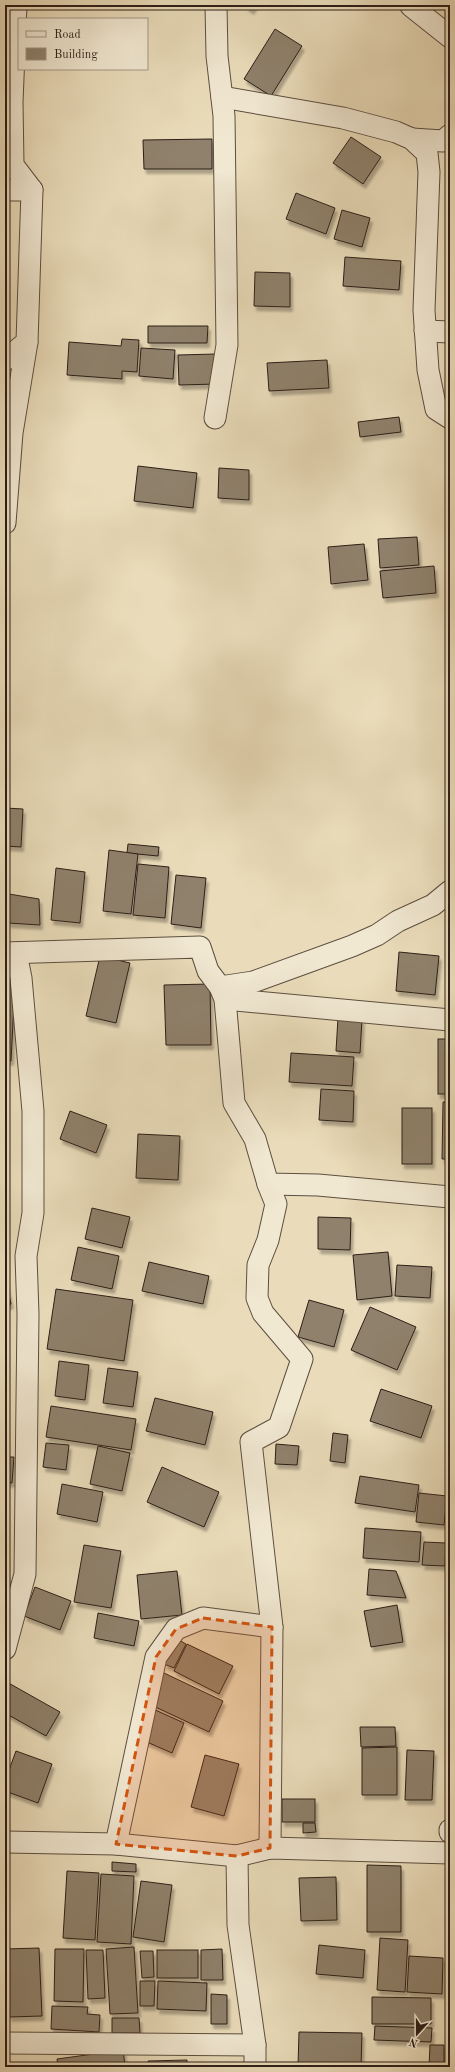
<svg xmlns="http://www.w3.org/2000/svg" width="455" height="2072" viewBox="0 0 455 2072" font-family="'Old Standard TT',serif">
<defs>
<filter id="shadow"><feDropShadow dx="2.5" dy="4.5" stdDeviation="1" flood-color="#0004"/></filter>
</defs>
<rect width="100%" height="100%" fill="#eadcba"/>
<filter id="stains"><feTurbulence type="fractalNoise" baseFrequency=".005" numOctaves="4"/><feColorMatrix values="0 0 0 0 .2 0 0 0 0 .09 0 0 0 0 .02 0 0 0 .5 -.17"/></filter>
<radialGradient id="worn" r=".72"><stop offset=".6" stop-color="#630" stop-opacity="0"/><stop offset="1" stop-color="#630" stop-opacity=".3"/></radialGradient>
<!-- building -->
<g fill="#8f816c" stroke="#2c1e17" filter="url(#shadow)">
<polygon points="245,5 255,5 251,10"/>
<polygon points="275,29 302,46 271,96 244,79"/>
<polygon points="351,137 381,157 363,184 333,163"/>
<polygon points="212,139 212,169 144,169 143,140"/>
<polygon points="296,193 335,208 326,234 286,219"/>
<polygon points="342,210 370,218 362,247 334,239"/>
<polygon points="345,257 401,261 399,290 343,286"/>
<polygon points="255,272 290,273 290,307 254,306"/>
<polygon points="148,326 208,326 207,343 148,343"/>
<polygon points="122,339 139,340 137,372 122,371 122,379 67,375 69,342 121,346"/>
<polygon points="141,348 175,350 173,379 139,376"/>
<polygon points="216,354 217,384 179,385 178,355"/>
<polygon points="327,360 329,388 269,391 267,363"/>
<polygon points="399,417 401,432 360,437 358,422"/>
<polygon points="138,466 197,473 193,508 134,501"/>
<polygon points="219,468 249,470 249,500 218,498"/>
<polygon points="417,537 419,565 380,568 378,539"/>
<polygon points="364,544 368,580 331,584 328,547"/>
<polygon points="434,566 436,593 383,598 380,571"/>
<polygon points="5,808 23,809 21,847 5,846"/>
<polygon points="128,844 159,847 158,856 127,853"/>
<polygon points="109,850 138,854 131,914 103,911"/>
<polygon points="138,864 169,867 165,918 133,915"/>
<polygon points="56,868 85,872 80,923 51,920"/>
<polygon points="176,875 206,878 201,928 171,924"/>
<polygon points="9,894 39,899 40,925 8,923"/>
<polygon points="399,952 439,956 435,995 396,991"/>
<polygon points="100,956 130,963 116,1023 86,1016"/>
<polygon points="5,984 15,984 11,1061 5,1060"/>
<polygon points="210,984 211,1045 166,1045 164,985"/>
<polygon points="338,1018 362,1019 360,1053 336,1051"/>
<rect x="438" y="1039" width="12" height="55"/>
<polygon points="291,1053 354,1057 352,1086 289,1082"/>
<polygon points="321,1089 354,1091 353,1122 319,1120"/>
<polygon points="443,1102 450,1102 450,1159 442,1159"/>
<rect x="402" y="1108" width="30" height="56"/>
<polygon points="70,1111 107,1125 96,1153 60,1139"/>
<polygon points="138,1134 180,1136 178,1180 136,1178"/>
<polygon points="92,1208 130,1217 122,1248 85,1239"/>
<polygon points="318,1217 351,1218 350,1250 318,1249"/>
<polygon points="78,1247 119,1256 112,1289 71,1280"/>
<polygon points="388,1252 392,1296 357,1300 353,1255"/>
<polygon points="149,1262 209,1276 203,1304 142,1291"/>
<polygon points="397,1265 432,1267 430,1298 395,1296"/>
<polygon points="5,1279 11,1304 5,1306"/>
<polygon points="56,1289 133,1300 124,1361 47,1349"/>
<polygon points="309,1300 344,1310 334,1347 298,1337"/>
<polygon points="370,1307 416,1327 397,1370 351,1350"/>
<polygon points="59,1361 89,1365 85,1400 55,1396"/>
<polygon points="108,1368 138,1372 133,1407 103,1403"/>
<polygon points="381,1389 432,1406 421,1438 370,1421"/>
<polygon points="155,1398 213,1412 205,1445 146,1431"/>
<polygon points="51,1406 136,1419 131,1450 46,1437"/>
<polygon points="333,1433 348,1435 345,1463 330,1461"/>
<polygon points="46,1443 69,1445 66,1470 43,1467"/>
<polygon points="276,1444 299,1446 297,1465 275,1464"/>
<polygon points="98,1446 130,1453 122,1491 90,1484"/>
<polygon points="5,1457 14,1457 12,1483 5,1482"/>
<polygon points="162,1467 219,1492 204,1527 147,1502"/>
<polygon points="360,1476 419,1485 415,1512 355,1503"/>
<polygon points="62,1484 103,1492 97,1522 57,1514"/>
<polygon points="419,1493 447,1496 444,1525 416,1522"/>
<polygon points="365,1528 421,1532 419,1562 363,1558"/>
<polygon points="424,1542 446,1543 445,1566 422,1565"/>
<polygon points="84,1545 121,1551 111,1608 74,1602"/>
<polygon points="369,1569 396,1571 406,1598 367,1595"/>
<polygon points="177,1571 182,1615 141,1619 137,1575"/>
<polygon points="5,1576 10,1578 5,1588"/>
<polygon points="35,1587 71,1601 60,1630 24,1616"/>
<polygon points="397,1605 403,1642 371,1647 364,1611"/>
<polygon points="98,1613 139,1621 134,1646 94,1638"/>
<polygon points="177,1639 186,1644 174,1668 164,1664"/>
<polygon points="187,1644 233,1666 219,1694 174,1671"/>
<polygon points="164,1673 223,1701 209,1732 149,1704"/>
<polygon points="5,1681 60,1712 46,1736 5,1713"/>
<polygon points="153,1709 184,1723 172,1753 140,1739"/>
<polygon points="360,1727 395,1727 396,1746 361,1747"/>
<polygon points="397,1747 397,1795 362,1795 362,1748"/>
<polygon points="407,1750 434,1751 432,1800 405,1800"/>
<polygon points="16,1751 52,1764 38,1803 5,1791 5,1781"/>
<polygon points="205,1755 239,1764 224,1816 191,1807"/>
<rect x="282" y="1799" width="33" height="23"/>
<polygon points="303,1823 315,1823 316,1832 303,1833"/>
<polygon points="112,1862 136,1864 136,1872 112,1871"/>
<polygon points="367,1865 401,1866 401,1932 367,1932"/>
<polygon points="67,1871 99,1873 95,1940 63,1938"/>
<polygon points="101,1874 134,1876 131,1944 97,1942"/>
<polygon points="336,1877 337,1920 301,1921 299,1878"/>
<polygon points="141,1881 172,1885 164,1942 133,1937"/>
<polygon points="380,1938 408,1940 405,1992 377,1990"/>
<polygon points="319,1945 365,1950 363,1978 316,1974"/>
<polygon points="134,1947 138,2013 110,2014 106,1949"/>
<polygon points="39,1948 42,2016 9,2017 5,1949"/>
<polygon points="55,1949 84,1949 83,2002 54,2001"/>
<polygon points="222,1949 223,1980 201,1980 201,1950"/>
<polygon points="86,1950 103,1950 105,1998 88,1999"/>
<rect x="157" y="1950" width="41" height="28"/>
<polygon points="140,1951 153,1951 154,1977 142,1978"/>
<polygon points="409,1956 443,1958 442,1994 407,1992"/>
<polygon points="140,1981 155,1981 154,2006 140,2006"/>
<polygon points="158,1981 207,1983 206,2011 157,2009"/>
<polygon points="211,1994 227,1995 227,2024 211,2024"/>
<polygon points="372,1997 431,1998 431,2024 372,2024"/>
<polygon points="52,2006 88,2007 87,2014 100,2015 99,2032 51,2029"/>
<polygon points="112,2018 139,2018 140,2033 112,2033"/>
<polygon points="375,2026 432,2028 431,2042 374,2040"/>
<polygon points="299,2032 362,2033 361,2067 298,2066"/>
<polygon points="430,2045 444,2045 444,2067 429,2067"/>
<polygon points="123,2050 125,2066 58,2067 57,2059"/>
<polygon points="187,2060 187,2067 149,2067 148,2061"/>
</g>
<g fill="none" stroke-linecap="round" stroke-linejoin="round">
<!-- minor casing -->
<g stroke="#5c4e40" stroke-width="23">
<g id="minor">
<polyline points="411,6 450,37"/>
<polyline points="222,97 343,118 396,132 412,139 427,153 429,172 424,310 428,370 436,409 450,418"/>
<polyline points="412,139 443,141 450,135"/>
<polyline points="5,190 32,190"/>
<polyline points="425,331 450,332"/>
<polyline points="5,360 27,342 32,190 13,165 12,102 16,5"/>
<polyline points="215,418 227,345 224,116 217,56 216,5"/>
<polyline points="5,523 12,433 27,342"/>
<polyline points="5,953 200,947 208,971 220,987 225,999 234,1103 255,1139 268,1184 318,1185 450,1197"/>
<polyline points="220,987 253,982 352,946 377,935 398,921 433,905 450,891"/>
<polyline points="225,999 450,1020"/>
<polyline points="5,1649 25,1574 28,1314 26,1256 33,1213 33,1111 21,978 16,953"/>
<polyline points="450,1830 450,1832"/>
<polyline points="5,1842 116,1844 237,1856 270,1848 450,1853"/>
<polyline points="116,1844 156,1657 176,1629 203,1618 272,1627 251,1442 279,1427 302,1359 263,1313 257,1298 258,1265 268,1240 276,1204 268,1184"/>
<polyline points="270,1848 272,1627"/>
<polyline points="237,1856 238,1925 255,2045 255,2067"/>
<polyline points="5,2043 255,2045"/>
</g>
</g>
<!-- minor -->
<use href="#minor" stroke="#f1e8d2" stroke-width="21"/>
</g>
<!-- marked area -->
<path fill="#d5530d" fill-opacity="0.2" stroke="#d5530d" stroke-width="3" stroke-dasharray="8 5" stroke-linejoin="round" d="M203,1618L272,1627L270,1848L237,1856L116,1844L156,1657L176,1629Z"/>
<!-- margin -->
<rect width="455" height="2072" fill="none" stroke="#eadcba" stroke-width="20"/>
<rect x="6" y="6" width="443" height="2060" fill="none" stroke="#2c1e17" stroke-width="2"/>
<rect x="10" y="10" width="435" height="2052" fill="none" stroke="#2c1e17"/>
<!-- legend -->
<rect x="18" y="18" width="130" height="52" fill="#f1e8d2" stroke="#a29787"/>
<rect x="26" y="31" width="20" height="6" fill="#f1e8d2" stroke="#a29787"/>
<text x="54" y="38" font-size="12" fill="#2c1e17">Road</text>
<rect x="26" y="48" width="20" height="12" fill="#8f816c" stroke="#a29787"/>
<text x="54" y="58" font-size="12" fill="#2c1e17">Building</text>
<!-- north arrow -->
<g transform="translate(417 2034) rotate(201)" stroke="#f1e8d2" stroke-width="3" paint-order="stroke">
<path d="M0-3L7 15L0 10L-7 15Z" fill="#2c1e17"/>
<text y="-6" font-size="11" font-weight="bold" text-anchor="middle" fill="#2c1e17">N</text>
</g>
<rect width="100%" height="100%" filter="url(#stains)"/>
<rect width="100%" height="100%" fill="url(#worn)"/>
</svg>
